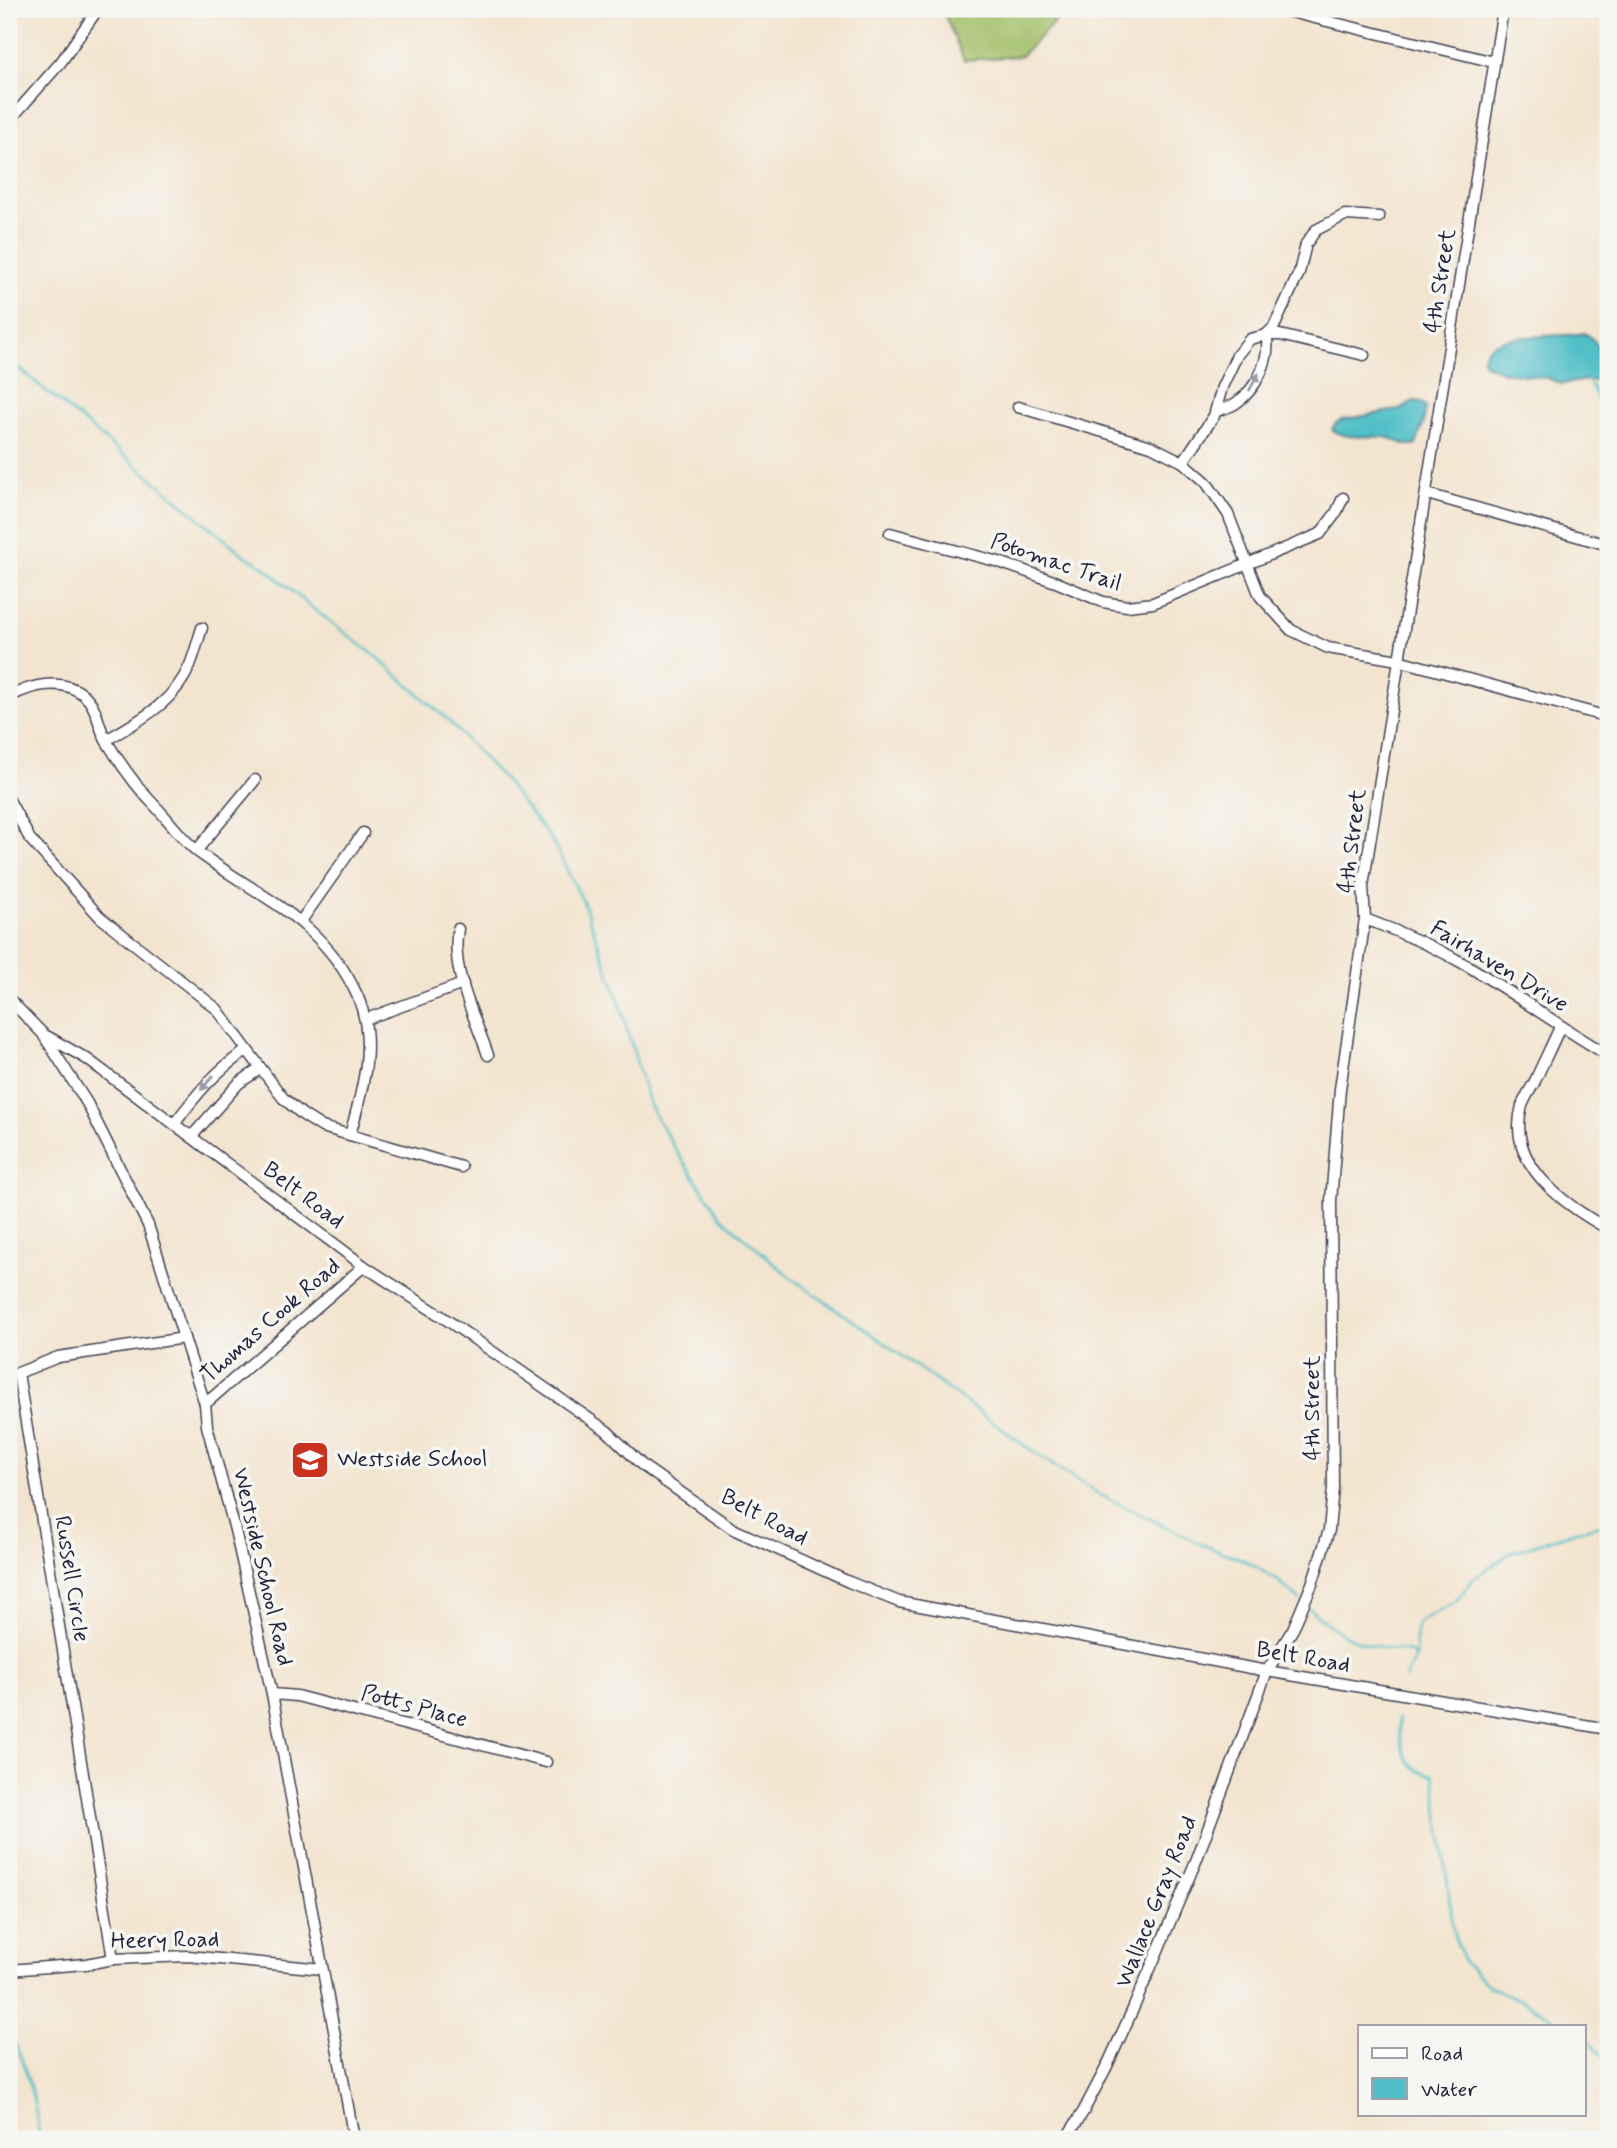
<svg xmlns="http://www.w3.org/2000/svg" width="1617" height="2148" viewBox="0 0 1617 2148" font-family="Mynerve,sans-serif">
<rect width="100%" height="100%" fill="#f6f6f2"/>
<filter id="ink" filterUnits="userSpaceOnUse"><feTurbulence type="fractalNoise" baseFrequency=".0143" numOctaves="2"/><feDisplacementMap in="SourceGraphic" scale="14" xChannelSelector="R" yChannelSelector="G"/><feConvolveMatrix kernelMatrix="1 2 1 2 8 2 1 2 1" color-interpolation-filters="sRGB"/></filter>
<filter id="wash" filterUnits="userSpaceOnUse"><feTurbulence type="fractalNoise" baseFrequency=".00686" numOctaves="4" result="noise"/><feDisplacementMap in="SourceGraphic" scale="28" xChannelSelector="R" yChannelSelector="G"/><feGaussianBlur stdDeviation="1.57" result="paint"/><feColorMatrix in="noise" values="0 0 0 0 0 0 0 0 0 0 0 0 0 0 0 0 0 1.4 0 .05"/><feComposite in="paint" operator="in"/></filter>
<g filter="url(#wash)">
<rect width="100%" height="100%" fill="#f3e4cf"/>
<!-- green -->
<polygon fill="#a1bf67" stroke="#627051" stroke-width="2" points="942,9 1067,9 1021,56 964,60"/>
<!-- water -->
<g fill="#51bfc7" stroke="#3a7081" stroke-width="2">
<path d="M1584,333C1597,339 1598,351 1608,360V381L1588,380L1562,384L1547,378L1505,372L1484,364C1474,328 1562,339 1584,333Z"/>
<path d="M1414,401L1421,402L1426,407L1424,421L1416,445C1402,446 1401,441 1389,438C1369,434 1350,441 1332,430L1335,424L1342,420L1402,409Z"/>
</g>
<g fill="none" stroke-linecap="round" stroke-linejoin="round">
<!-- stream -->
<g stroke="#51bfc7" stroke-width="2.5">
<polyline points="9,360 244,555 263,566 311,607 373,654 447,719 505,781 551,839 583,901 618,998 649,1105 675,1149 721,1217 790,1277 872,1334 1039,1456 1097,1493 1201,1544 1248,1562 1277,1580 1300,1600"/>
<path d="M1588,380C1601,398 1601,425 1608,447"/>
<path d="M1305,1605C1345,1641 1358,1644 1410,1652L1415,1657"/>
<polyline points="1405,1679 1415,1657 1417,1623 1456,1601 1474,1578 1512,1552 1573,1532 1608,1523"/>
<path d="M1398,1719C1400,1744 1404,1773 1434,1775L1454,1935L1464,1962L1489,1986L1527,2003L1567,2027"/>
<path d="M9,2030C25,2065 37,2100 39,2139"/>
<polyline points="1584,2037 1608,2062"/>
</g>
</g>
</g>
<g filter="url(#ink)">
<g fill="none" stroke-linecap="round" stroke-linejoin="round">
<!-- minor casing -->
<g stroke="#413f51" stroke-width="13">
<g id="minor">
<polyline points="1278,9 1494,62"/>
<polyline points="9,121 61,62 98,9"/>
<polyline points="1266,335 1280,335 1364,355"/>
<polyline points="1018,407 1151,446 1183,462 1206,482 1228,514 1260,596 1291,630 1328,648 1398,660 1608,717"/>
<path d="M1216,411C1222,409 1231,407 1236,403C1256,390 1272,358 1266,335"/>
<polyline points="1183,462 1214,416 1222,387 1237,355 1250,339 1266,335 1274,327 1299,273 1306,244 1316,230 1345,215 1379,217"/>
<polyline points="1427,494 1608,545"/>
<polyline points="890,533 999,562 1056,582 1103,602 1127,606 1153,603 1320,534 1336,513 1343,498"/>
<path d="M9,697C31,685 62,677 84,695C98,707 98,727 107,742C121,765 139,790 158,809C171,823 183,840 198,852C259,897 323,920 357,995C377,1040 363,1089 350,1135"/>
<path d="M106,740C139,721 175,702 190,665C195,653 198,640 202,628"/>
<polyline points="9,800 30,839 100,917 217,1009 283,1098 303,1115 322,1127 461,1167"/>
<polyline points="197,850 255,780"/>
<path d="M1365,919C1401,932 1435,947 1468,966C1515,994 1560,1027 1608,1055"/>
<polyline points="301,921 363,833"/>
<path d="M458,929C450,970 475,1017 488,1055"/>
<polyline points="9,999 43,1034 87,1059 364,1266 441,1316 607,1431 643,1466 733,1529 849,1582 899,1602 1267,1671 1608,1729"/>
<polyline points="366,1019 463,984"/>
<path d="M1560,1027C1552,1045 1543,1063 1535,1081C1531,1089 1525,1097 1522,1106C1505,1164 1565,1205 1608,1229"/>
<polyline points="44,1036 87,1103 148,1225 205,1404 207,1426 235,1530 272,1694 354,2139"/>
<path d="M175,1123C196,1095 216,1070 246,1051"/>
<polyline points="192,1136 239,1083 260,1069"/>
<polyline points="18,1373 113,1959"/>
<polyline points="18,1373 58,1357 184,1338"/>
<polyline points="205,1404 364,1266"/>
<polyline points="272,1694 297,1696 546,1762"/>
<polyline points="9,1970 86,1964 113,1959 188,1956 322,1969"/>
<polyline points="1066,2139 1083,2112 1107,2066 1133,2009 1196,1861 1267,1671 1293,1629 1312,1584 1329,1530 1333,1488 1331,1201 1340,1089 1365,919 1363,886 1503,9"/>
</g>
</g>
<!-- minor -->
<use href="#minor" stroke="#fff" stroke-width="10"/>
</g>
<!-- one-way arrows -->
<defs><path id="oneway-solid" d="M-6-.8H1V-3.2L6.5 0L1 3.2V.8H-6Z" transform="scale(1.75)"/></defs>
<g fill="#9c9ca7">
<use href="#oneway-solid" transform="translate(1254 382) rotate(-61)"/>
<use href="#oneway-solid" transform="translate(207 1083) rotate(131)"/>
</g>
</g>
<!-- icons -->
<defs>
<g id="school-square" transform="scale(2.0125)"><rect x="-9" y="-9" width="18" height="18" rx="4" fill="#c8321e" stroke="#f6f6f2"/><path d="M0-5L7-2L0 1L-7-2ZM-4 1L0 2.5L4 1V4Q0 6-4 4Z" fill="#fff"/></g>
</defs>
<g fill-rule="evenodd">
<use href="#school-square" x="310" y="1460"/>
</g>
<g text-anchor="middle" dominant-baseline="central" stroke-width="7" stroke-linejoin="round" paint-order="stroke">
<!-- street labels -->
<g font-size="23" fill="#22223b" stroke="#f6f6f2">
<text transform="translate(1441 281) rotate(-81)">4th Street</text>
<text transform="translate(1056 563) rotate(19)">Potomac Trail</text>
<text transform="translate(1353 841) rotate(-83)">4th Street</text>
<text transform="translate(1499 967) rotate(31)">Fairhaven Drive</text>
<text transform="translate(303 1196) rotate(37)">Belt Road</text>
<text transform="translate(271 1321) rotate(-41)">Thomas Cook Road</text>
<text transform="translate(1313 1408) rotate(-90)">4th Street</text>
<text transform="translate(764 1518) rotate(28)">Belt Road</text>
<text transform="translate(262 1567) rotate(77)">Westside School Road</text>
<text transform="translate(71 1579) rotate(81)">Russell Circle</text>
<text transform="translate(1303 1658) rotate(10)">Belt Road</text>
<text transform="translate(414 1707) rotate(15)">Potts Place</text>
<text transform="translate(1157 1902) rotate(-68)">Wallace Gray Road</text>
<text transform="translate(165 1941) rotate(-1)">Heery Road</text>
</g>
<!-- poi labels -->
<g font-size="23" fill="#22223b" stroke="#f6f6f2" text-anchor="start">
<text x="337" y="1460">Westside School</text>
</g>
</g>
<!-- margin -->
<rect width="1617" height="2148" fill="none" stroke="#f6f6f2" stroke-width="35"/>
<!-- legend -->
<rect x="1358" y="2025" width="228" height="91" fill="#f6f6f2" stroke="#a1a1a9" stroke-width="2"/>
<rect x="1372" y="2048" width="35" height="10" fill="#ffffff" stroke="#a1a1a9" stroke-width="2"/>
<text x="1421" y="2060" font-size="21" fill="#22223b">Road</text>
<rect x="1372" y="2078" width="35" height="21" fill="#51bfc7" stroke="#a1a1a9" stroke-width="2"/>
<text x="1421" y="2096" font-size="21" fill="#22223b">Water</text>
</svg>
